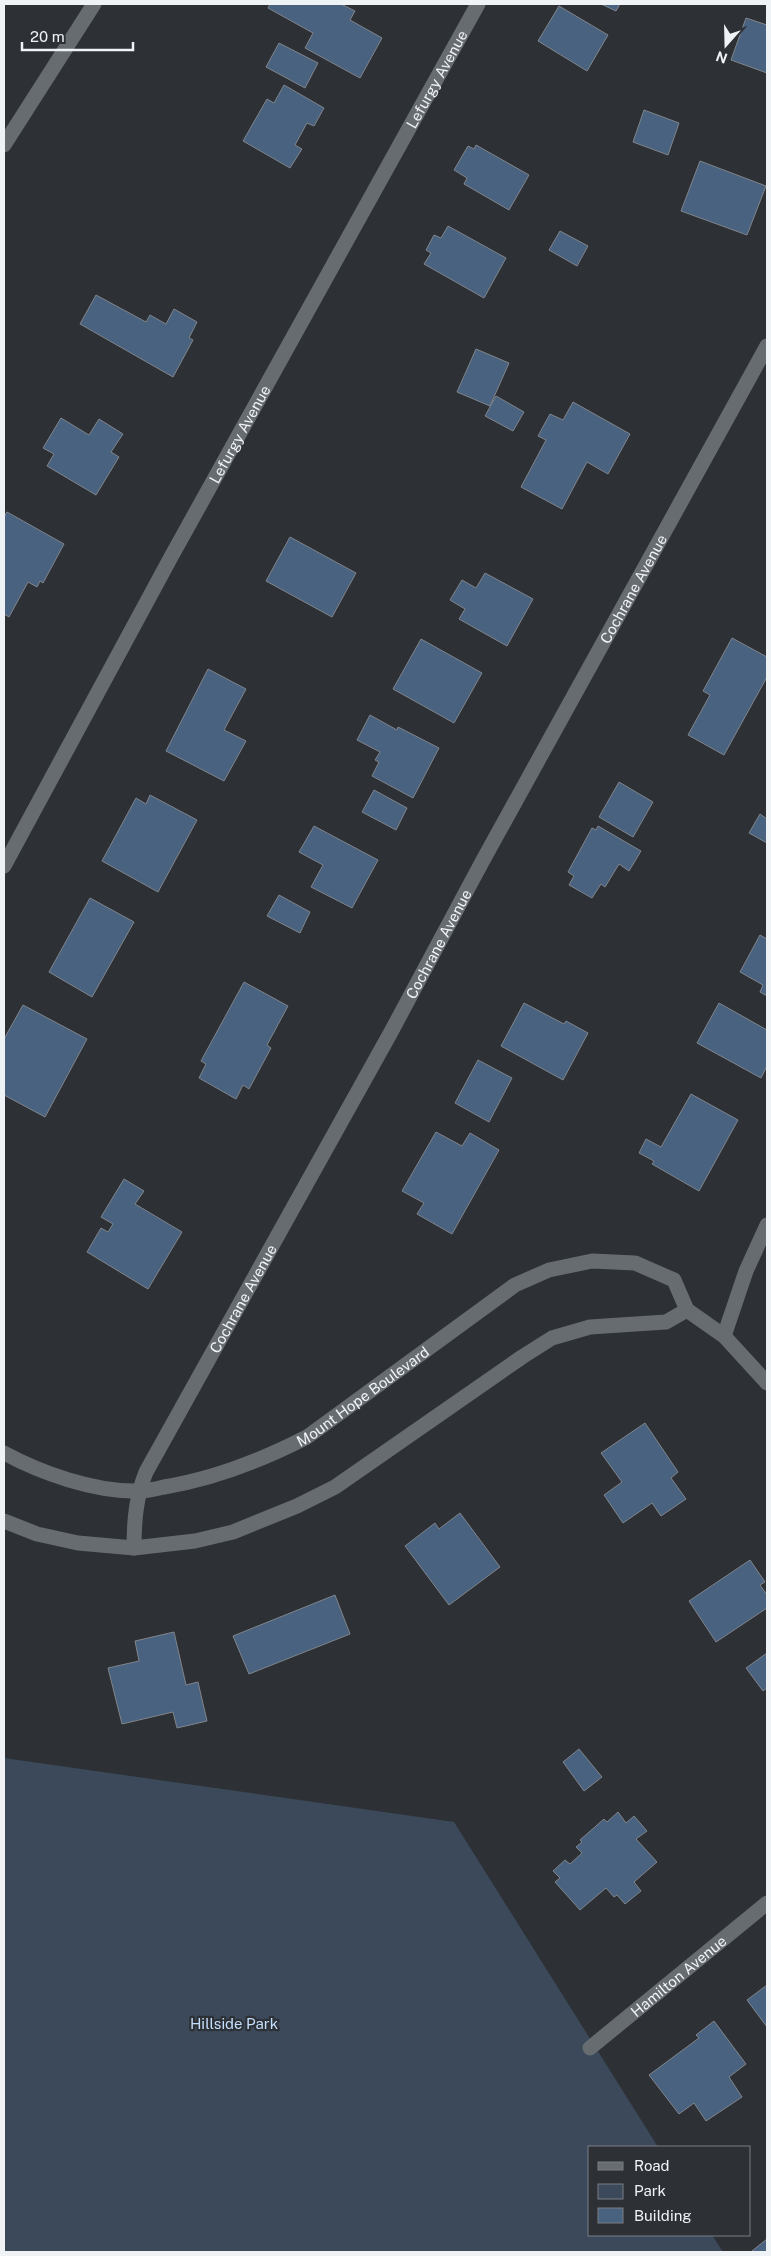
<svg xmlns="http://www.w3.org/2000/svg" width="771" height="2256" viewBox="0 0 771 2256" font-family="'Public Sans',sans-serif">
<rect width="100%" height="100%" fill="#2d3136"/>
<!-- green -->
<polygon fill="#3b495a" points="4,1758 454,1822 658,2147 590,2147 590,2235 712,2235 723,2252 4,2252"/>
<!-- building -->
<g fill="#49627f" stroke="#81858b">
<polygon points="270,4 341,4 355,11 350,20 382,38 360,78 305,48 313,33 268,8"/>
<polygon points="601,4 620,4 616,11"/>
<polygon points="559,6 608,35 587,71 538,41"/>
<polygon points="746,18 767,25 767,73 731,60"/>
<polygon points="279,43 318,63 305,88 266,67"/>
<polygon points="284,85 324,108 314,126 307,123 295,145 302,149 290,168 243,141 267,99 274,103"/>
<polygon points="644,110 679,123 668,155 633,142"/>
<polygon points="476,145 529,175 509,210 464,184 467,178 454,170 468,146 474,149"/>
<polygon points="700,161 766,186 747,235 681,211"/>
<polygon points="448,226 506,258 484,298 424,264 431,253 426,250 434,235 441,238"/>
<polygon points="560,231 588,246 577,266 549,250"/>
<polygon points="96,295 146,322 150,315 166,324 174,309 197,322 189,338 193,340 173,377 80,324"/>
<polygon points="476,349 509,363 490,406 457,392"/>
<polygon points="496,396 524,412 513,431 485,416"/>
<polygon points="573,402 630,434 608,474 587,462 562,509 521,487 546,440 538,436 550,414 563,420"/>
<polygon points="61,418 89,435 99,419 123,434 111,452 119,457 96,495 47,466 54,454 43,448"/>
<polygon points="7,512 64,544 43,583 40,581 37,587 28,582 9,617 4,614 4,517"/>
<polygon points="290,537 356,573 332,617 266,581"/>
<polygon points="485,573 533,599 507,646 459,619 465,609 450,600 462,580 476,588"/>
<polygon points="732,638 767,657 767,677 724,755 688,735 710,695 703,691"/>
<polygon points="421,639 482,673 454,723 393,689"/>
<polygon points="208,669 246,689 224,730 246,741 224,781 166,751"/>
<polygon points="370,715 397,730 398,727 439,748 413,798 372,776 379,762 375,760 380,752 357,740"/>
<polygon points="619,782 653,802 633,837 599,817"/>
<polygon points="374,790 407,808 396,830 362,812"/>
<polygon points="150,795 197,820 158,892 102,861 136,798 146,804"/>
<polygon points="760,814 767,819 767,843 749,833"/>
<polygon points="314,826 378,860 352,908 311,887 323,865 299,852"/>
<polygon points="598,826 641,851 629,871 619,864 605,887 601,884 592,898 569,885 574,876 568,872 592,828 596,830"/>
<polygon points="279,895 310,912 300,933 267,916"/>
<polygon points="90,898 134,922 92,997 49,972"/>
<polygon points="760,935 767,939 767,996 760,992 763,985 740,972"/>
<polygon points="244,982 288,1006 267,1045 271,1048 249,1089 243,1085 236,1099 199,1078 206,1064 201,1061"/>
<polygon points="524,1003 564,1024 566,1021 588,1033 563,1080 501,1046"/>
<polygon points="719,1003 767,1030 767,1066 761,1078 697,1043"/>
<polygon points="23,1005 87,1039 45,1117 4,1095 4,1039"/>
<polygon points="478,1060 512,1078 489,1122 455,1103"/>
<polygon points="691,1094 738,1120 699,1191 652,1164 654,1161 639,1153 646,1139 661,1147"/>
<polygon points="436,1132 462,1146 470,1133 499,1150 452,1234 417,1214 424,1203 402,1191"/>
<polygon points="124,1179 144,1191 135,1204 182,1232 148,1289 87,1252 101,1228 108,1232 113,1224 101,1217"/>
<polygon points="645,1423 678,1472 671,1478 686,1499 661,1516 652,1503 623,1523 604,1495 622,1482 601,1453"/>
<polygon points="460,1513 500,1567 449,1605 405,1546 435,1523 439,1529"/>
<polygon points="750,1560 765,1582 760,1585 767,1595 767,1608 716,1642 689,1601"/>
<polygon points="335,1595 350,1634 249,1674 233,1636"/>
<polygon points="174,1632 186,1685 198,1682 207,1721 177,1728 173,1712 122,1724 108,1668 139,1661 135,1641"/>
<polygon points="767,1653 767,1688 763,1691 746,1668"/>
<polygon points="579,1749 602,1777 584,1791 563,1762"/>
<polygon points="618,1812 626,1823 634,1816 647,1831 636,1839 657,1862 634,1882 641,1891 625,1904 617,1895 614,1897 606,1888 580,1910 555,1882 560,1878 553,1871 565,1860 570,1864 582,1853 576,1847 582,1842 580,1840 604,1819 607,1822"/>
<polygon points="767,1985 767,2027 747,2000"/>
<polygon points="714,2021 746,2064 729,2077 742,2097 706,2121 694,2103 679,2114 649,2075 699,2038 696,2035"/>
<polygon points="767,2239 767,2252 753,2252 752,2251"/>
</g>
<g fill="none" stroke-linecap="round" stroke-linejoin="round">
<!-- minor -->
<g stroke="#676c71" stroke-width="15">
<polyline points="4,145 94,4"/>
<path id="s1" d="M4,866L171,557L478,4"/>
<polyline points="724,1336 746,1271 767,1225"/>
<path id="s2" d="M4,1453C41,1473 94,1492 138,1491C146,1491 156,1489 164,1487C214,1479 262,1460 307,1437L515,1285L549,1270L592,1261L635,1263L674,1280L687,1310L724,1336L767,1383"/>
<polyline points="4,1521 37,1534 78,1543 134,1548 195,1541 233,1532 297,1506 335,1487 522,1357 552,1338 590,1327 666,1322 687,1310"/>
<path id="s3" d="M134,1548C134,1521 136,1497 146,1472L391,1032L482,862L767,346"/>
<path id="s4" d="M590,2048L767,1903"/>
</g>
</g>
<g text-anchor="middle" dominant-baseline="central" stroke-width="4.5" stroke-linejoin="round" paint-order="stroke">
<!-- street labels -->
<g font-size="15" fill="#f0f3f6" stroke="#2d3136">
<text stroke="none"><textPath href="#s1" startOffset="898">Lefurgy Avenue</textPath></text>
<text stroke="none"><textPath href="#s1" startOffset="492">Lefurgy Avenue</textPath></text>
<text stroke="none"><textPath href="#s3" startOffset="1086">Cochrane Avenue</textPath></text>
<text stroke="none"><textPath href="#s3" startOffset="681">Cochrane Avenue</textPath></text>
<text stroke="none"><textPath href="#s3" startOffset="276">Cochrane Avenue</textPath></text>
<text stroke="none"><textPath href="#s2" startOffset="388">Mount Hope Boulevard</textPath></text>
<text stroke="none"><textPath href="#s4" startOffset="114">Hamilton Avenue</textPath></text>
</g>
<!-- park labels -->
<g font-size="15" fill="#c4defe" stroke="#2d3136">
<text x="234" y="2023">Hillside Park</text>
</g>
</g>
<!-- border -->
<rect width="771" height="2256" fill="none" stroke="#f0f3f6" stroke-width="10"/>
<!-- legend -->
<rect x="588" y="2146" width="162" height="90" fill="#2d3136" stroke="#7b7f83"/>
<rect x="598" y="2162" width="25" height="8" fill="#676c71" stroke="#7b7f83"/>
<text x="634" y="2171" font-size="15" fill="#f0f3f6">Road</text>
<rect x="598" y="2184" width="25" height="15" fill="#3b495a" stroke="#7b7f83"/>
<text x="634" y="2196" font-size="15" fill="#f0f3f6">Park</text>
<rect x="598" y="2208" width="25" height="15" fill="#49627f" stroke="#7b7f83"/>
<text x="634" y="2221" font-size="15" fill="#f0f3f6">Building</text>
<!-- north arrow -->
<g transform="translate(726 45) rotate(200)" stroke="#2d3136" stroke-width="4" paint-order="stroke">
<path d="M0-4L9 19L0 12L-9 19Z" fill="#f0f3f6"/>
<text y="-8" font-size="14" font-weight="bold" text-anchor="middle" fill="#f0f3f6">N</text>
</g>
<!-- scale -->
<path d="M22 42v8h111v-8" fill="none" stroke="#f0f3f6" stroke-width="2.5"/>
<text x="30" y="42" font-size="15" fill="#f0f3f6" stroke="#2d3136" stroke-width="4" paint-order="stroke">20 m</text>
</svg>
